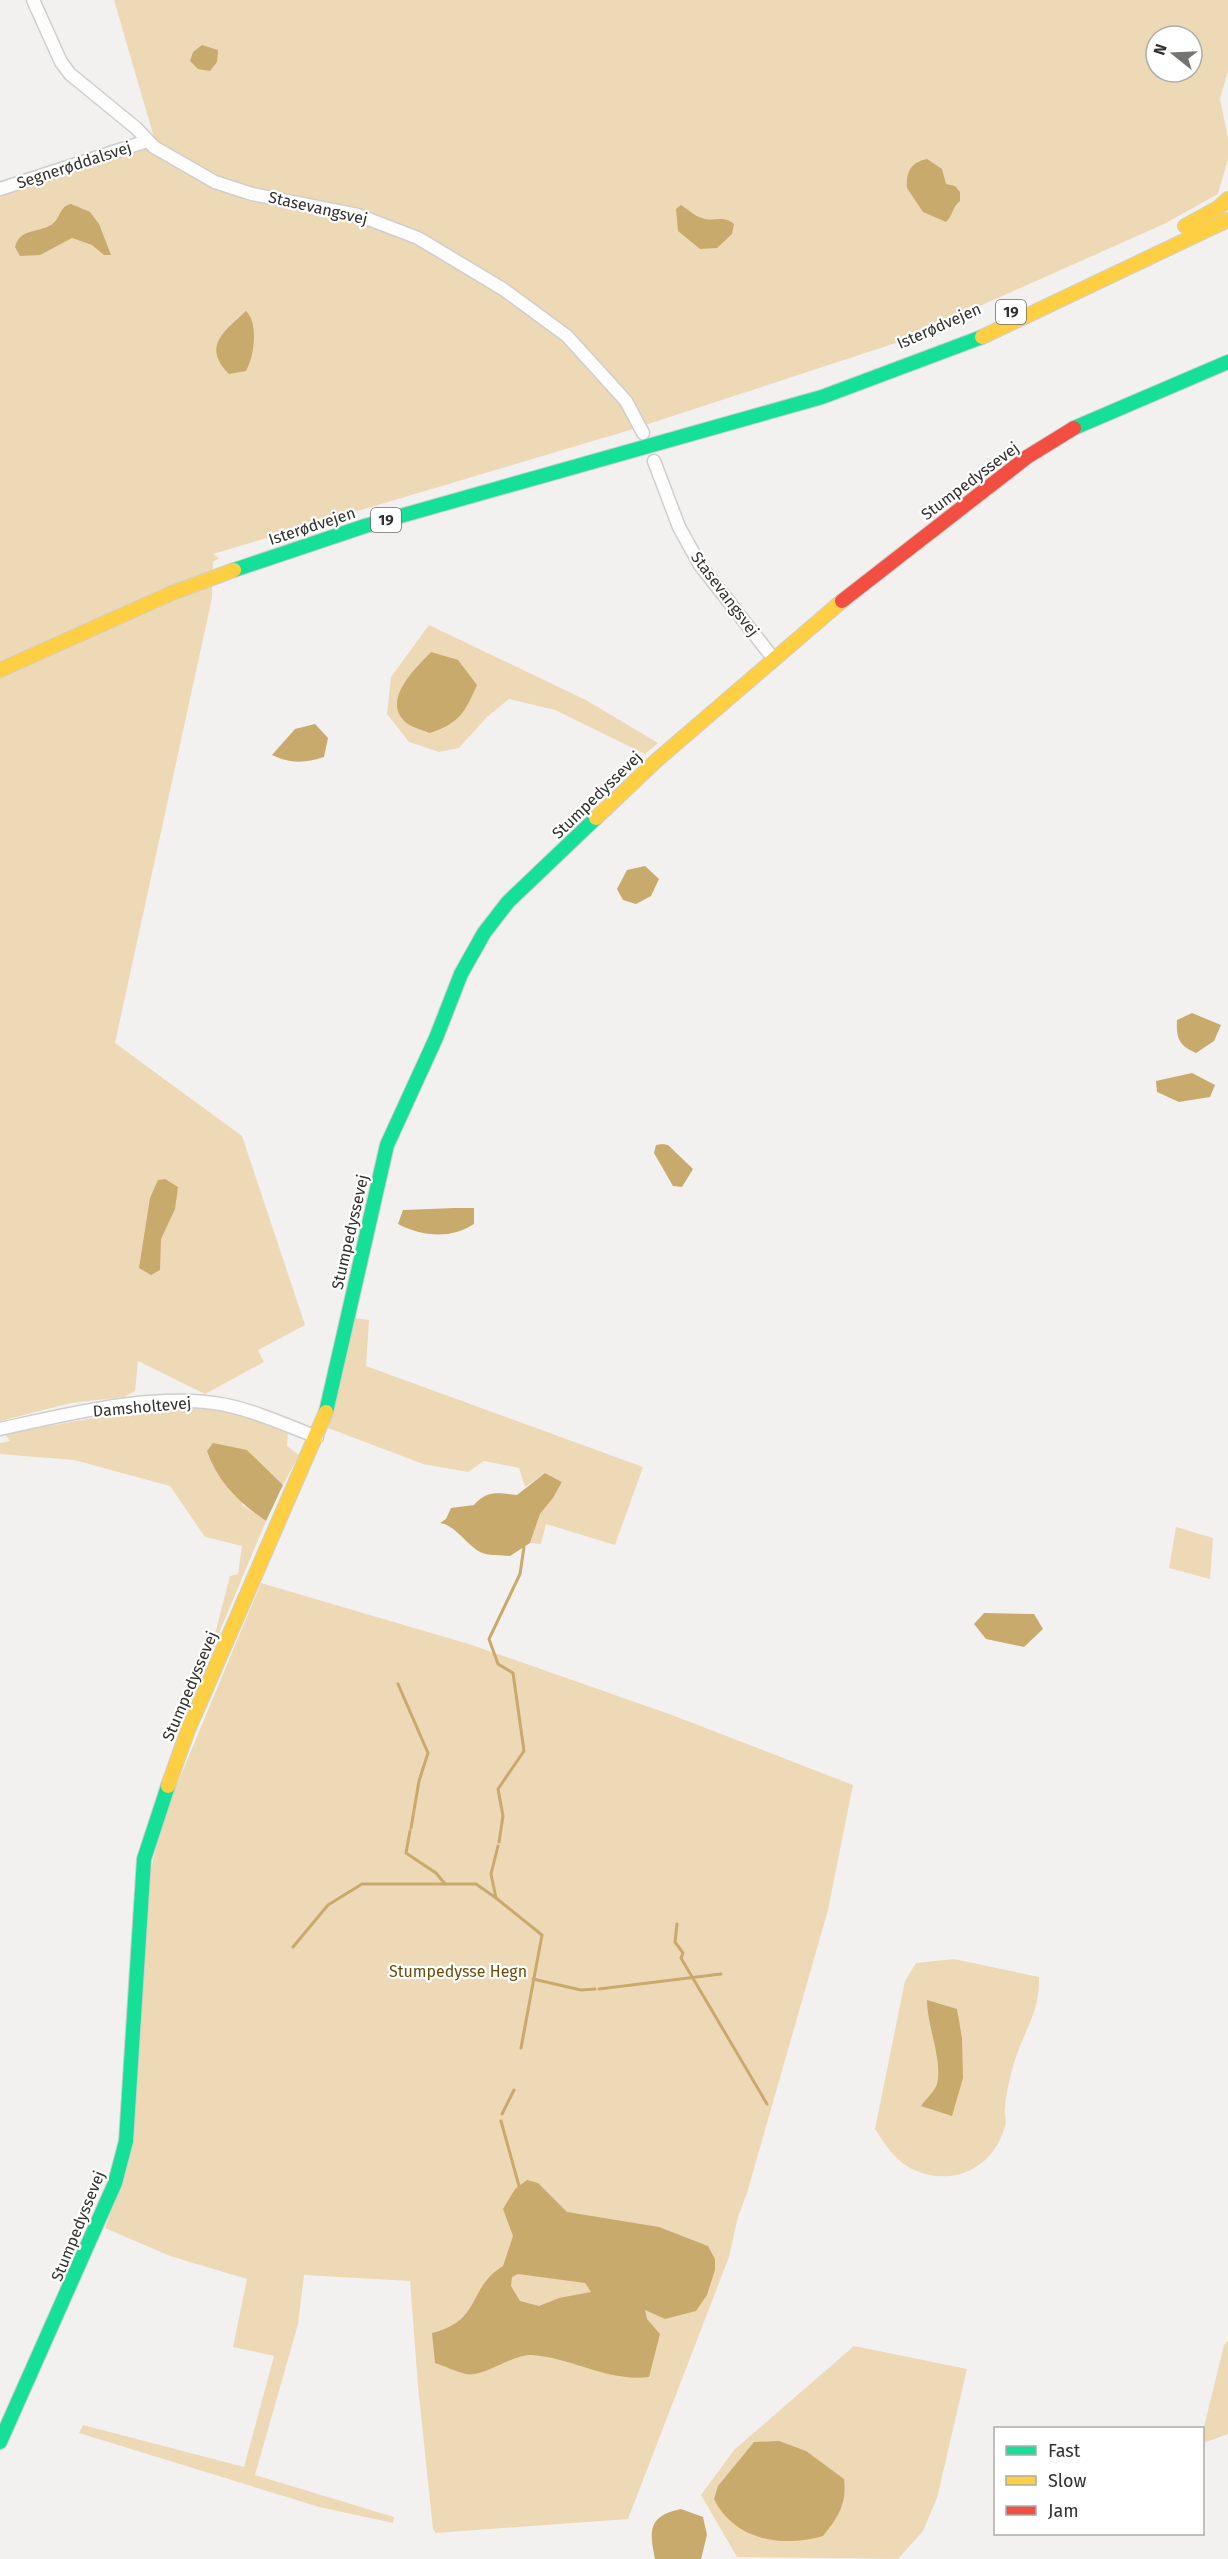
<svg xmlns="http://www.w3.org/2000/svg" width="1228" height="2559" viewBox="0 0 1228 2559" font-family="'Fira Sans',sans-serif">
<rect width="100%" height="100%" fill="#f3f1ef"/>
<!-- green -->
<g fill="#eed9b6" fill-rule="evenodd">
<path d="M114,0H1228V71L1220,99L1228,138V159L1218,194L1164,224L899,342L630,430L213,554L219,558L213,562L212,598L115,1043L242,1136L305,1325L258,1350L264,1362L205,1394L138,1361L135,1391L124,1397L71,1403L0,1421V190L155,141ZM1156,36H1192V72H1156Z"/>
<polygon points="429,625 586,700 658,743 645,754 555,710 509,699 487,717 459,748 439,752 409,742 387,714 391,677"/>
<polygon points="355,1318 369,1320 366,1366 643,1467 615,1545 546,1524 541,1544 530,1543 540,1514 553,1498 562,1482 545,1473 525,1487 519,1468 484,1461 468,1472 423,1464 328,1428"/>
<polygon points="204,1406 228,1409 288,1433 287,1446 299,1455 283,1485 247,1450 242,1505 266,1521 209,1657 230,1576 238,1574 242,1546 205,1537 170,1486 74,1460 0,1454 0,1443 10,1441 5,1434 120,1413"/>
<polygon points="1176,1527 1213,1538 1210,1579 1169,1568"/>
<polygon points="261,1583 472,1645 672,1715 853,1785 828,1910 747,2193 738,2217 729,2257 628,2519 436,2533 433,2530 418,2386 410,2281 304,2275 298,2324 255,2475 394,2517 393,2523 319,2507 79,2433 83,2425 244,2467 274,2356 233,2347 247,2279 170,2256 105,2228 121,2184 151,1870 163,1818"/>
<path d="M954,1959L1039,1977C1040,2013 1024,2030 1014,2063C1010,2077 1006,2094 1005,2108C1004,2114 1007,2121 1005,2126C994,2169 951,2188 912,2169C895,2161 885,2144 875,2129L905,1981L916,1963Z"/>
<polygon points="1228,2341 1228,2434 1203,2443 1203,2431 1224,2345"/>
<polygon points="854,2346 967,2369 937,2498 923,2531 898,2559 737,2557 701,2495 734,2450"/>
</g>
<!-- water -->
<g fill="#c9aa6d" fill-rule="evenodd">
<polygon points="202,45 218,50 217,62 210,71 198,69 190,61 193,52"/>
<path d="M927,159L942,169L946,184L955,186L960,192V201C952,207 953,216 946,222L923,212L907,188C906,172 911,162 927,159Z"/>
<path d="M71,204L90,212L99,224L111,255H104L92,245L72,238L40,255L20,256L15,247C20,228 38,233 51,225C61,219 59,206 71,204Z"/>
<path d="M681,205C688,209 694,216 702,218C714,223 722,214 734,224L732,234L717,248L700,249L678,231L676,209Z"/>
<path d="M246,311C259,323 254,357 246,371L229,374C201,346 225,331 246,311Z"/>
<path d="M431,652L458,660L477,685C465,712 460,723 430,733C423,730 414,728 408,724C379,702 415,669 431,652Z"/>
<path d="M315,724L328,738L324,757C305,763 291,764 272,755L295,729Z"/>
<polygon points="645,866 659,879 651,896 636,904 623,900 617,889 627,870"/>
<path d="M1192,1013L1221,1025L1214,1041L1196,1053C1179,1046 1176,1038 1177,1020Z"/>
<polygon points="1192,1073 1215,1085 1210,1097 1179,1102 1157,1092 1156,1081"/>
<polygon points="662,1144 668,1145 693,1169 682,1187 673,1186 654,1153 656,1145"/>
<polygon points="165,1179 178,1187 175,1209 161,1239 160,1270 151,1275 139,1268 150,1198 158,1180"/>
<path d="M455,1208H474V1224C451,1239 423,1237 398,1224L403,1210Z"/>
<path d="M213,1443L247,1450L283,1485L266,1521C240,1504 217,1481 207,1451Z"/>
<path d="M545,1473L562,1482L553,1498L540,1514L530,1543L510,1556C501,1555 488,1556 480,1552C466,1544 455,1525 440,1523L446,1519L451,1508L474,1505C487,1490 498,1493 517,1495Z"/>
<polygon points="984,1613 1034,1614 1043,1629 1024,1647 986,1639 974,1624"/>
<path d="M927,2000L957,2009L962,2038L963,2078L952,2116L921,2106C925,2100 935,2091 937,2084C943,2061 927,2026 927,2000Z"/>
<path d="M527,2180L538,2183L567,2212L659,2227L708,2246L715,2259V2270L707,2295L696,2311L665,2319L645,2310L647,2319L660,2334L649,2377C607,2382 573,2358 532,2355C512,2354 483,2378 466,2374C456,2372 445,2366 435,2363L432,2333C482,2321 467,2288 503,2266L513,2236L503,2209L515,2189ZM518,2274L585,2283L591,2292L559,2298L539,2306L520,2301L511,2286L512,2277Z"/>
<path d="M779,2441L806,2451L844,2479C847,2504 838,2517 823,2536C782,2548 734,2540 714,2499L718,2486L754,2442Z"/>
<path d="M681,2509L703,2517L707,2535L701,2559H655C649,2530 648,2516 681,2509Z"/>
</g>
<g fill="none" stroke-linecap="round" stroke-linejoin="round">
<!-- stream -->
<g stroke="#c9aa6d" stroke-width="3">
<polyline points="398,1684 428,1753 419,1781 411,1828"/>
<polyline points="410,1831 406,1853 436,1873 445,1884"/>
<polyline points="499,1842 503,1816 498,1789 524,1751 513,1673 498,1664 489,1639 520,1574 524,1547"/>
<polyline points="498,1846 491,1874 496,1898 542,1935 521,2048"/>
<polyline points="677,1924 675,1942 683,1953 681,1958 767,2104"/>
<polyline points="293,1947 328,1905 362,1884 476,1884 496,1898"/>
<polyline points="533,1979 581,1990 595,1989"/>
<polyline points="599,1989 721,1974"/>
<polyline points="502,2114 514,2090"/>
<polyline points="501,2121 519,2186"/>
</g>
<!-- street casing -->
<g stroke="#cfcecc" stroke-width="15">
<g id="street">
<polyline points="33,0 61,62 70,74 136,128 154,147 215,182 252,194 358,215 418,238 503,289 567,336 626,401 643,433"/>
<polyline points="0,189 147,141"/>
<polyline points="654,461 679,527 700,565 773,658"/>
<path d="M0,1429C69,1414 156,1391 226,1405C256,1411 288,1426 317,1437"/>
</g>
</g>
<!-- fast casing -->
<g stroke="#cfcecc" stroke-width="16">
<g id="fast">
<polyline points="1074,428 1228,362"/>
<polyline points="234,570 365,526 822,397 982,337"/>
<polyline points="326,1412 387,1145 436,1038 461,974 484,933 508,902 596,818"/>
<polyline points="0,2442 115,2183 126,2141 144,1859 168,1786"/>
</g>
</g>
<!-- slow casing -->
<g stroke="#cfcecc" stroke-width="16">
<g id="slow">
<polyline points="1185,226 1218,208 1228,199"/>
<polyline points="982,337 1228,220"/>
<polyline points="0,670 172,593 234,570"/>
<polyline points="596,818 657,760 842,601"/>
<polyline points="168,1786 188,1730 326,1412"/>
</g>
</g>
<!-- jam casing -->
<g stroke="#cfcecc" stroke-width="16">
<polyline id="jam" points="842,601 1027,457 1074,428"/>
</g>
<!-- street -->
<use href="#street" stroke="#fdfdfd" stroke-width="12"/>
<!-- fast -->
<use href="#fast" stroke="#16e098" stroke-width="14"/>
<!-- slow -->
<use href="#slow" stroke="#ffcf43" stroke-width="14"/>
<!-- jam -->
<use href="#jam" stroke="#f24e42" stroke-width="14"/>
</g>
<g text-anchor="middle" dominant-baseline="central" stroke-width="4.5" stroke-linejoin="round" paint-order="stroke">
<!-- shield labels -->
<g fill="#fff" stroke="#6e6e6d" stroke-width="1.5">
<rect x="996" y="300" width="30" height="24" rx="4.5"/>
<rect x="371" y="508" width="30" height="24" rx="4.5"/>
</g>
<g font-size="15" font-weight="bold" fill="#30302e">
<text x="1011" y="312">19</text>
<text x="386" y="520">19</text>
</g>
<!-- street labels -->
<g font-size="16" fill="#30302e" stroke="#fff">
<text transform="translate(74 165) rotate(-18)">Segnerøddalsvej</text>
<text transform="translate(318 208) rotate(13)">Stasevangsvej</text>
<text transform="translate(939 326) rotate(-24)">Isterødvejen</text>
<text transform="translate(970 481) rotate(-37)">Stumpedyssevej</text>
<text transform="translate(312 526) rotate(-18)">Isterødvejen</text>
<text transform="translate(725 594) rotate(53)">Stasevangsvej</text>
<text transform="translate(597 795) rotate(-44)">Stumpedyssevej</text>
<text transform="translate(350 1232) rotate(-77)">Stumpedyssevej</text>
<text transform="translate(142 1407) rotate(-5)">Damsholtevej</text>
<text transform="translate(190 1686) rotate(-67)">Stumpedyssevej</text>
<text transform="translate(78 2226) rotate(-68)">Stumpedyssevej</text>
</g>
<!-- park labels -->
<g font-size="16" fill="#6a4c08" stroke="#fff">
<text x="458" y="1971">Stumpedysse Hegn</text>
</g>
</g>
<!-- legend -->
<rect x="994" y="2427" width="210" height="108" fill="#ffffff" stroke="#acacab" stroke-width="1.5"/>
<rect x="1006" y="2446" width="30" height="9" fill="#16e098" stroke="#acacab" stroke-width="1.5"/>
<text x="1048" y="2457" font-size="18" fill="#30302e">Fast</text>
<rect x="1006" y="2476" width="30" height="9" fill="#ffcf43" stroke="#acacab" stroke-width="1.5"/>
<text x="1048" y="2487" font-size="18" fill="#30302e">Slow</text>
<rect x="1006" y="2506" width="30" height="9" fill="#f24e42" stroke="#acacab" stroke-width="1.5"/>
<text x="1048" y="2517" font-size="18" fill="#30302e">Jam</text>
<!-- north arrow -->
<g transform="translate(1174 54) rotate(288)"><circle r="28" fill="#ffffff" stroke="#acacab" stroke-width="1.5"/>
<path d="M0-4.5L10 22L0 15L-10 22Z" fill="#747472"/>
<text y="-9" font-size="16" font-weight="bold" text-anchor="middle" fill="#30302e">N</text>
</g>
</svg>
